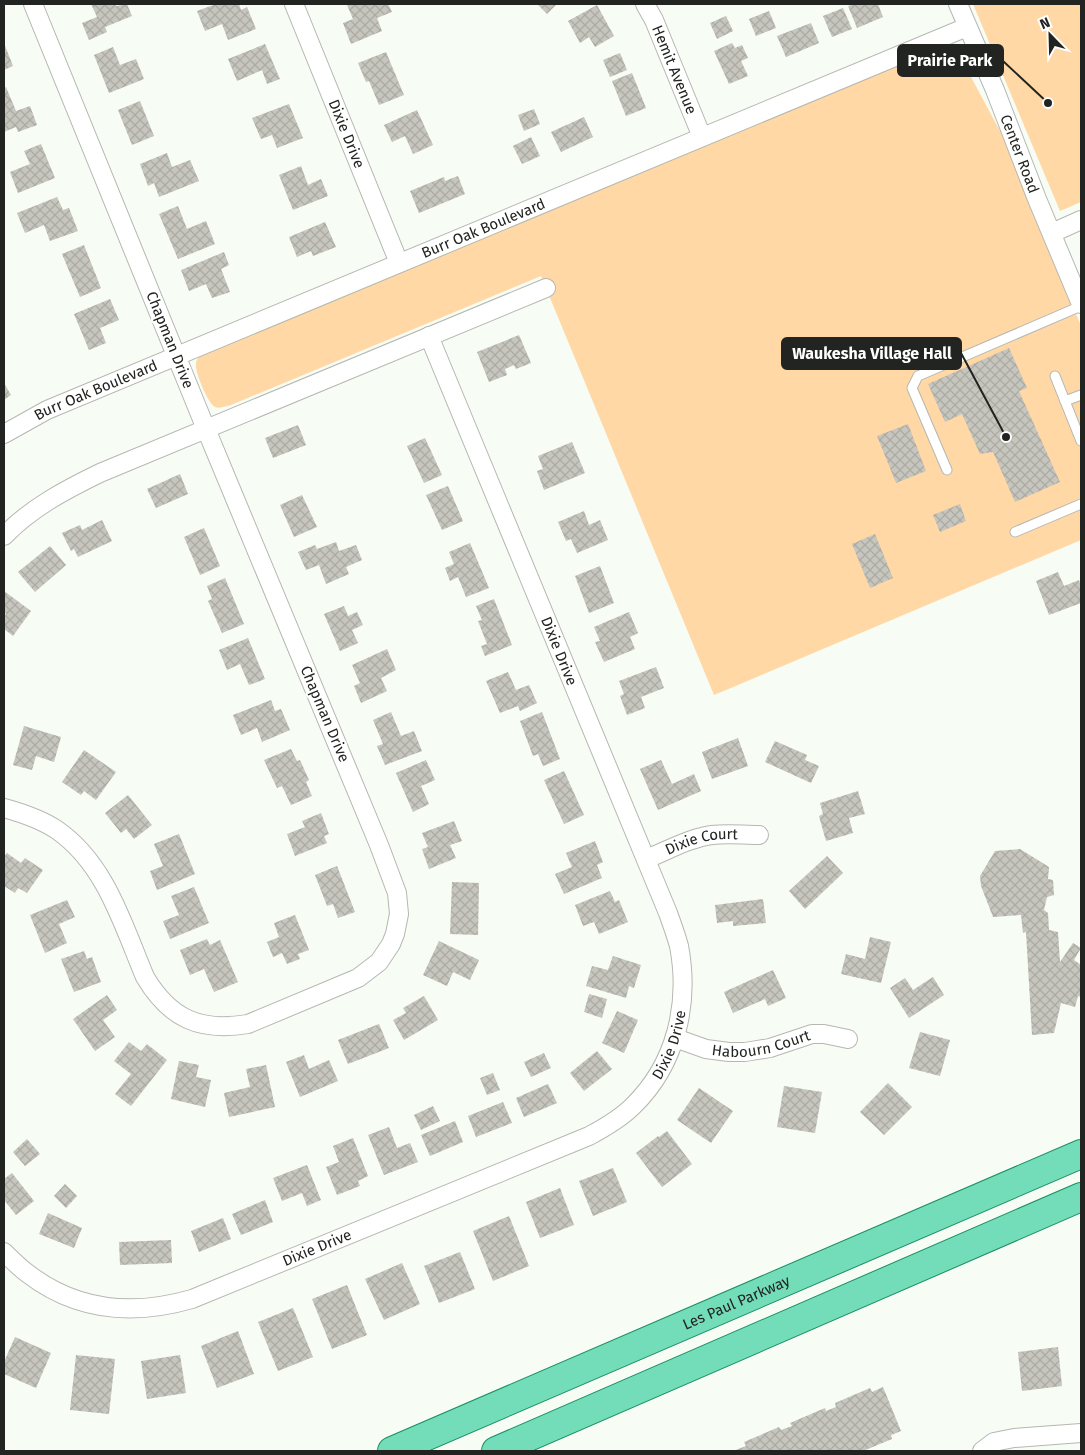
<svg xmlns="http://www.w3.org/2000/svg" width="1085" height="1455" viewBox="0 0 1085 1455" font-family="'Fira Sans',sans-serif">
<defs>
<pattern id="building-cross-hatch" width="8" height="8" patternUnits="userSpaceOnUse" patternTransform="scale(1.25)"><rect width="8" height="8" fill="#c7c6be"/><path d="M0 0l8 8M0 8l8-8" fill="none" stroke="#abaaa3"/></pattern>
</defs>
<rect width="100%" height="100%" fill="#f7fcf4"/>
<!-- park -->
<g fill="#ffd8a5">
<polygon points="973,4 1081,4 1081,202 1060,211"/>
<path d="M943,46H952L960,52L970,75L1001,133L1081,326V540L714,695L541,276L231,405C226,406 220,409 215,407C208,404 195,372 196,365C196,360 198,358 201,355Z"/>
</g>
<!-- building -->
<g fill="url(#building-cross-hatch)">
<polygon points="91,4 115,4 116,6 127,4 132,16 105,27 107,32 89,40 82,23 97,17"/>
<polygon points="216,4 239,4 241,10 247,7 256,29 228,40 222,24 205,31 197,11"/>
<polygon points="349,4 388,4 392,12 377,18 382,31 351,44 343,23 353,19 347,5"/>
<polygon points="537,4 557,4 547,14"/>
<polygon points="854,4 878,4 883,17 857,28 848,6"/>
<polygon points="597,5 614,36 595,47 589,37 580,43 568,21"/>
<polygon points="843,8 852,29 832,37 823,16"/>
<polygon points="769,11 776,28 756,36 749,19"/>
<polygon points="726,16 733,31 717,39 710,23"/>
<polygon points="811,23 819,43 786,57 777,36"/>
<polygon points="4,43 13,66 4,70"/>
<polygon points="732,43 735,48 742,45 748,58 741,61 748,76 729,84 714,51"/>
<polygon points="265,44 280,79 267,84 262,70 237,81 228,59"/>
<polygon points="113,47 120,65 136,59 144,79 109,93 94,55"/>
<polygon points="386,52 404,95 379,105 369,81 366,82 358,63"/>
<polygon points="620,53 627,70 610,77 603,60"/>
<polygon points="632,73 646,108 626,116 612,81"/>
<polygon points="6,87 16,111 30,106 37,125 18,132 16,127 4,132 4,88"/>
<polygon points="140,101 154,136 132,145 118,110"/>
<polygon points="289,104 303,138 277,148 272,135 261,139 252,118"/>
<polygon points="534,109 540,124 524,131 518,115"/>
<polygon points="417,110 433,145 413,154 405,136 392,142 384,125"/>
<polygon points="584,117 593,137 561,152 551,132"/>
<polygon points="531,137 540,156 522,164 513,146"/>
<polygon points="41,144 55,178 18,193 10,172 30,164 24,151"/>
<polygon points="167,153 172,167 190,160 199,181 159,197 154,183 148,186 140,164"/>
<polygon points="301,166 308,185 321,179 328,196 293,210 279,175"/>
<polygon points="458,176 465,194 419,213 410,191 444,177 445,181"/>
<polygon points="57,197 63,210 69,208 78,231 50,241 44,225 25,233 17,213"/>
<polygon points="178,206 187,229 206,221 215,244 178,259 159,214"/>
<polygon points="325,222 336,247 313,256 311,251 297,257 289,237"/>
<polygon points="84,245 101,288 80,297 62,254"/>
<polygon points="224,252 229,265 221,269 230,292 212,298 206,284 189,291 181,270"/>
<polygon points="110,299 119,320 100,328 106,343 89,350 74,314"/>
<polygon points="519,335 531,363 516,369 514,365 505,369 507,375 489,382 477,352"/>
<polygon points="1009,348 1027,388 1019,391 1060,482 1015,502 993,452 980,454 962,414 945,422 928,384"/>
<polygon points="4,383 11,395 4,400"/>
<polygon points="908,424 926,471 896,483 877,436"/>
<polygon points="298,425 306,445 273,458 265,438"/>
<polygon points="425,438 442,475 424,483 407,446"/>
<polygon points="572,442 585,473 544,490 537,471 543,469 538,456"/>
<polygon points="180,474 188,494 156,508 147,489"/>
<polygon points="448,486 463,521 442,530 426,495"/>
<polygon points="302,495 317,527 294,537 280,505"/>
<polygon points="960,504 966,521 940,532 933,515"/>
<polygon points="584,511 589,525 600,520 608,540 577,553 571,539 566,541 558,522"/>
<polygon points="102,520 112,541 78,557 74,549 71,551 62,533 80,525 82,530"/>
<polygon points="204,528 220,566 200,575 184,537"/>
<polygon points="875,534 893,578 870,588 852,544"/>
<polygon points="336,542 339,551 356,545 362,560 346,567 349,574 326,584 319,565 306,570 298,552 315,545 317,549"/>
<polygon points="470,543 489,588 466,597 458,577 450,581 445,568 454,564 449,552"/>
<polygon points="50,546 66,565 35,592 18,572"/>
<polygon points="600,566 614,603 589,613 575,576"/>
<polygon points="1058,572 1064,586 1079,580 1081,586 1081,603 1049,615 1036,581"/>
<polygon points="225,578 244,624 222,633 208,601 212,599 207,586"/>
<polygon points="4,591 31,611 13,636 4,629 4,617 6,614 4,612"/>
<polygon points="494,599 512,645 485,656 481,646 487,644 478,621 482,620 476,606"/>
<polygon points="344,606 348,616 357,612 363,625 352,630 358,643 340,651 324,614"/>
<polygon points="629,612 638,633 630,637 635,649 604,662 595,642 600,641 594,627"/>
<polygon points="248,638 265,679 249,685 240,664 227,670 219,650"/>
<polygon points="387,649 396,670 381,678 387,691 361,703 354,686 360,683 352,665"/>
<polygon points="656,667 664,688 641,697 645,708 627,715 620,696 624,694 619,681"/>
<polygon points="508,672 516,690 529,685 537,703 520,711 518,706 500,713 486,681"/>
<polygon points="271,700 275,711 281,709 290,730 262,742 257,728 241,735 233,715"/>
<polygon points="391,712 401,736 414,731 422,751 385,765 377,746 383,744 373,720"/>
<polygon points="542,712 560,759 543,766 538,754 533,756 520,721"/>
<polygon points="24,726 61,737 54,762 36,756 32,770 13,765"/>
<polygon points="738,738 748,766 712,779 702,752"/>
<polygon points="775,741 807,755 805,760 819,766 811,783 765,762"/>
<polygon points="291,749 297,761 300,760 309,780 306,782 312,796 291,805 282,786 277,788 264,760"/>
<polygon points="84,750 116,772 96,800 84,791 81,795 62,782"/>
<polygon points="426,760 435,780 421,786 429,804 413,812 396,773"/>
<polygon points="661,760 672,784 694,774 701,791 658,810 640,769"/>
<polygon points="564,771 584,815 564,824 544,780"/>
<polygon points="858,791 865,814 849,818 853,833 826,841 819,816 823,814 820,803"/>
<polygon points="128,795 152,825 134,839 126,829 121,833 105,813"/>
<polygon points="321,813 329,834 324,836 327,843 295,856 287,834 305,827 302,821"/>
<polygon points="454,821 462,841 450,845 456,858 429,869 422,849 428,847 422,833"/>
<polygon points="179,834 195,874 157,890 150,871 163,866 154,844"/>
<polygon points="595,841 603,862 597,865 602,878 564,894 555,874 572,867 566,853"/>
<polygon points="1020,849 1049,867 1048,879 1053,880 1054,895 1047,897 1044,910 1048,913 1049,930 1058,932 1060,962 1073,943 1081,948 1074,960 1081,965 1081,997 1078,996 1075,1007 1061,1003 1054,1033 1032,1035 1026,932 1023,933 1021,915 993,917 981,886 980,876 995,851"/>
<polygon points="7,853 21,863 25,858 43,870 27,893 18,888 15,893 4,886 4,857"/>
<polygon points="827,856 843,873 805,909 789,891"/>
<polygon points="337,866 355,912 338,918 333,904 327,906 315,875"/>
<polygon points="452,882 479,883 478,935 450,934"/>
<polygon points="194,887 209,923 170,939 163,921 179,915 171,896"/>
<polygon points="610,891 615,902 619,900 628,922 599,934 594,922 583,926 575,905"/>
<polygon points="763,899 766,923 733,926 733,921 717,923 715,905"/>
<polygon points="67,900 75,917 59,924 67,943 45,953 30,915"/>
<polygon points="295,915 309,950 298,954 300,959 287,964 282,953 273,957 267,942 279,937 274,923"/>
<polygon points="870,937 891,942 881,983 841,974 846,954 865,959"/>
<polygon points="207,939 210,945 220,940 238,982 214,992 204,969 190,975 180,950"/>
<polygon points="439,941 479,960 470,980 453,972 447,986 423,975"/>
<polygon points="84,951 87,959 92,957 101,982 74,992 61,959"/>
<polygon points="613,956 641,965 634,988 629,986 626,998 586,986 592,966 608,970"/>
<polygon points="773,970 786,998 768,1006 765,999 733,1013 724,992"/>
<polygon points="933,977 944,995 909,1018 890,988 905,978 913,990"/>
<polygon points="589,994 607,999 602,1018 584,1012"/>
<polygon points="107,995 117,1010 103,1020 115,1037 95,1051 73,1019"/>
<polygon points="424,996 438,1020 404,1040 393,1020 406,1013 403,1008"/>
<polygon points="617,1011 638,1020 624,1053 602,1043"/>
<polygon points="379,1024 389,1048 348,1064 338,1040"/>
<polygon points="920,1032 950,1040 940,1076 909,1068"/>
<polygon points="129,1042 141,1051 147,1044 167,1060 131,1106 115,1094 131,1074 114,1061"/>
<polygon points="597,1051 612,1069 584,1091 570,1073"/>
<polygon points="544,1053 551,1068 531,1077 524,1062"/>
<polygon points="304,1055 309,1069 329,1060 338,1081 300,1097 286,1062"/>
<polygon points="179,1061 199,1065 196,1077 211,1080 205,1107 171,1099"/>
<polygon points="266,1065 275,1107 229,1117 224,1093 250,1087 246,1069"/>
<polygon points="493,1073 500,1090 487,1095 480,1078"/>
<polygon points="888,1083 912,1107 884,1135 860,1112"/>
<polygon points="548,1084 557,1103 524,1117 516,1098"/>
<polygon points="784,1086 822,1092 815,1133 777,1127"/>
<polygon points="699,1088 733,1111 711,1143 677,1120"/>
<polygon points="503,1102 512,1123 476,1137 468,1116"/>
<polygon points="433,1106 440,1121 421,1130 414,1115"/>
<polygon points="455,1121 463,1142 430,1156 421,1135"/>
<polygon points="389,1127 397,1148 410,1143 418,1162 384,1175 368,1135"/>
<polygon points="667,1131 692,1164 662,1187 636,1153 658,1136 659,1137"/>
<polygon points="353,1138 368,1176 358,1181 360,1186 337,1195 326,1167 339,1162 333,1146"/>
<polygon points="27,1139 40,1154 25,1166 13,1152"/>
<polygon points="307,1165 321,1200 307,1206 302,1193 282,1201 273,1178"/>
<polygon points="613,1168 627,1202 593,1216 579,1181"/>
<polygon points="12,1173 34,1201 16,1215 4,1200 4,1179"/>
<polygon points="65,1184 77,1196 66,1208 54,1196"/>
<polygon points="560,1188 574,1225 540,1238 526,1202"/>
<polygon points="265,1200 273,1222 241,1235 232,1214"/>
<polygon points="48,1213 82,1228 74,1248 39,1234"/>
<polygon points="509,1216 529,1266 493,1281 473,1231"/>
<polygon points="223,1218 231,1239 199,1252 191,1231"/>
<polygon points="171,1240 172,1263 120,1265 119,1242"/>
<polygon points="460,1252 475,1289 439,1303 424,1266"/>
<polygon points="402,1263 420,1304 384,1320 365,1279"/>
<polygon points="347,1285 367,1335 332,1349 312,1299"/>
<polygon points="293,1308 313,1357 278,1371 258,1322"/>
<polygon points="238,1331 254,1374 217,1388 201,1346"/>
<polygon points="15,1337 51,1353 36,1388 4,1374 4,1362"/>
<polygon points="1058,1347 1062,1386 1022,1391 1018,1352"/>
<polygon points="76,1355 115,1359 109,1414 70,1410"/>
<polygon points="180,1355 186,1393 147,1399 141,1361"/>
<polygon points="883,1387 901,1431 891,1435 892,1439 863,1451 856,1450 853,1451 733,1451 746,1446 744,1442 779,1427 781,1430 792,1426 790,1423 825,1408 826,1411 836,1407 835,1403 870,1388 872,1392"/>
</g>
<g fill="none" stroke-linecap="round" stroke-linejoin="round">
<!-- lane casing -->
<g stroke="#b4b8b1" stroke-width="11">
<g id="lane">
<polyline points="1055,376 1065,401"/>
<polyline points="1081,395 1065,401 1081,441"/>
<polyline points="947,470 912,388 918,376 1081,306"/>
<polyline points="1015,532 1081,504"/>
</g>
</g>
<!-- street casing -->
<g stroke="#b4b8b1" stroke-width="20">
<g id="street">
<path id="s1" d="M294,4L399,263"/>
<path id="s2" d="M645,4L654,20L702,137"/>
<path id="s3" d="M958,4L995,90L1037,199L1081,304"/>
<polyline points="1052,233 1081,220"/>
<path id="s4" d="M4,434L47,410L967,27"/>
<path d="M4,536C31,508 65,490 100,473L546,288"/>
<path d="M4,808C22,813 41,819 57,830C106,864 123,925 145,977C170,1019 200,1032 248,1024L358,978L379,962L391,944L395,934L399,914L397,893L379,845L206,429L33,4"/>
<path id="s5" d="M646,859C667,851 689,838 712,835C728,833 743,835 759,835"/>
<path id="s6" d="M675,1038L706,1049L729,1052H745L770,1048L812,1034H824L848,1039"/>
<path id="s7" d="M4,1252C11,1259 19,1267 27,1273C76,1311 133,1316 192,1299L589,1136C604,1128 620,1119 633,1106C676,1064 690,1004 679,946C676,935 672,924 668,913L429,336"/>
<polyline points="982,1451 994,1442 1014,1438 1081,1433"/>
</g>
</g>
<!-- primary casing -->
<g stroke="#1a8e65" stroke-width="30">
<g id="primary">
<path id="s8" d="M392,1451L1081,1154"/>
<polyline points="496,1451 1081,1197"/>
</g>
</g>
<!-- lane -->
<use href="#lane" stroke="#fff" stroke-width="9"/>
<!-- street -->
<use href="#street" stroke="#fff" stroke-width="18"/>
<!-- primary -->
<use href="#primary" stroke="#73ddb9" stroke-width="28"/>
</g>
<g text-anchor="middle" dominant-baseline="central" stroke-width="4.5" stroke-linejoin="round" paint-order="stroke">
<!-- street labels -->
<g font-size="15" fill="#222421" stroke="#fff">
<text stroke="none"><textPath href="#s2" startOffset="72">Hemit Avenue</textPath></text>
<text stroke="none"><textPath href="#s1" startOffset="140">Dixie Drive</textPath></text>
<text stroke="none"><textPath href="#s3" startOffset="162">Center Road</textPath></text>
<text stroke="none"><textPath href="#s4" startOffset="522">Burr Oak Boulevard</textPath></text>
<text transform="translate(170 340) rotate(68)">Chapman Drive</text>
<text stroke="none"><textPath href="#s4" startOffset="102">Burr Oak Boulevard</textPath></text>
<text transform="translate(559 651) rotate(68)">Dixie Drive</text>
<text transform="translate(325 714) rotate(67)">Chapman Drive</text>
<text stroke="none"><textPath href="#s5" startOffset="59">Dixie Court</textPath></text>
<text stroke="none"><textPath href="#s6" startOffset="89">Habourn Court</textPath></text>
<text stroke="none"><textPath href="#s7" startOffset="760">Dixie Drive</textPath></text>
<text stroke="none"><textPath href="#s7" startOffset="340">Dixie Drive</textPath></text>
<text stroke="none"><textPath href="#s8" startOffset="375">Les Paul Parkway</textPath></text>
</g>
</g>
<!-- callouts -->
<path fill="none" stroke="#222421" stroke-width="2" d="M1048 103L1003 61M1006 437L961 353"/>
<g fill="#222421" stroke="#fff" stroke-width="2">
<circle cx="1048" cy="103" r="5"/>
<circle cx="1006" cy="437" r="5"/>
</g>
<g fill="#222421" stroke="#222421" stroke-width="2">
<rect x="898" y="45" width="105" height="31" rx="5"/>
<rect x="782" y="338" width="179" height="31" rx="5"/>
</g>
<g font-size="16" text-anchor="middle" font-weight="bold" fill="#fff">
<text x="950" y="66">Prairie Park</text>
<text x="872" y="359">Waukesha Village Hall</text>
</g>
<!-- border -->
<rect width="1085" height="1455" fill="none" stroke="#222421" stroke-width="10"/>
<!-- north arrow -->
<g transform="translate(1050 35) rotate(337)" stroke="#ffffff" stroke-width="4" paint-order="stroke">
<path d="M0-4L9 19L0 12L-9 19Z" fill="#222421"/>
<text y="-8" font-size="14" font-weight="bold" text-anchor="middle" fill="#222421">N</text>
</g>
</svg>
